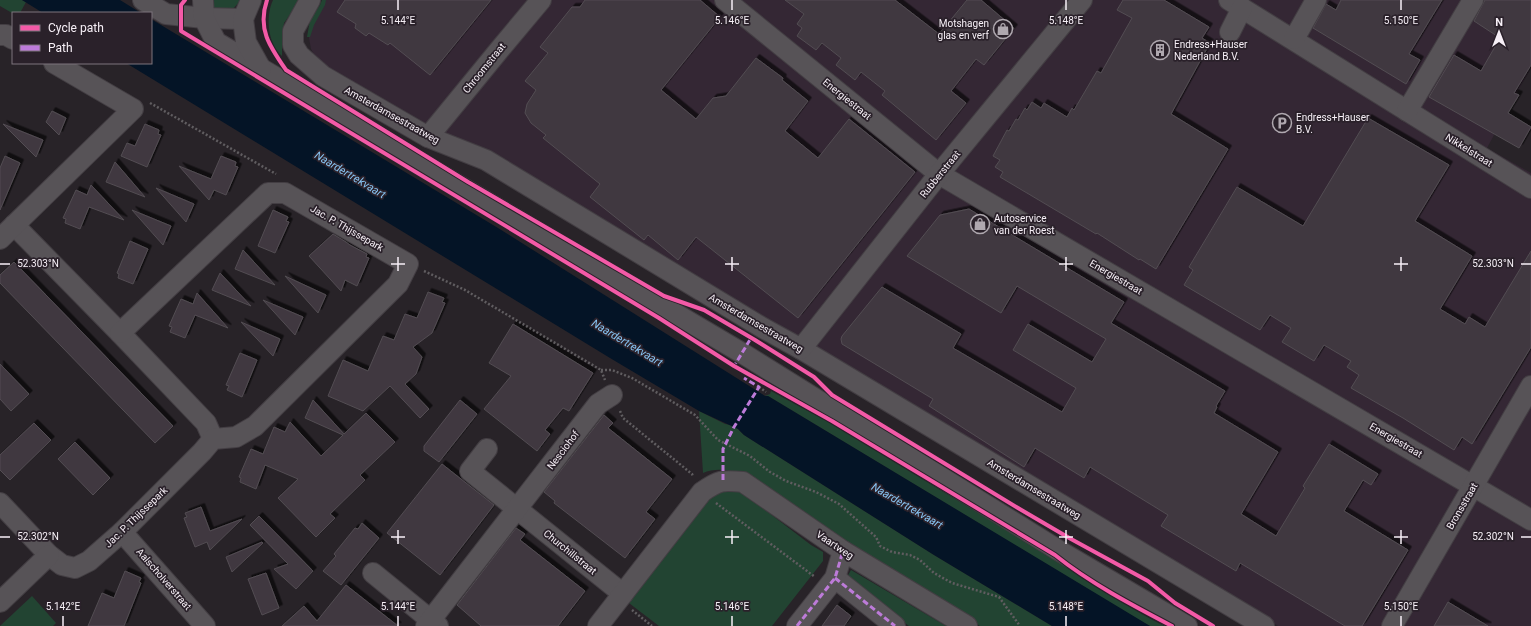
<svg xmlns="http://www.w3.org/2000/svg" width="1531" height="626" viewBox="0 0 1531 626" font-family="Roboto,sans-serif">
<defs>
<filter id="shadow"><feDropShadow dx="3.5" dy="-3.5" stdDeviation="0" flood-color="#0009"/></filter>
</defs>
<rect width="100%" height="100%" fill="#282328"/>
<!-- built -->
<polygon fill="#342734" points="325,0 1531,0 1531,67 1487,148 1531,173 1531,626 1278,626 786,331 427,128 317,60 311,49 309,38 314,21"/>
<!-- green -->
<g fill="#224432">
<polygon points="0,0 22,0 26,2 20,13 12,13 0,6"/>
<polygon points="210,0 241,0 232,10 209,11"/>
<path d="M273,0H300L284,23L282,40V56C268,44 265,17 273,0Z"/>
<polygon points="322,0 326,0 325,5 314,25 310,37 307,37 310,20 320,5"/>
<path d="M771,391L826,421L1053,558C1088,584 1126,606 1164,626H1150L1144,623L768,396H765L770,394Z"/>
<path d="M699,411L725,424L731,425L738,429L744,435L934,555L1052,626H980L848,549L751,478C737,471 718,466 703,473Z"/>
<polygon points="739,490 811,545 823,552 823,561 772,626 659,626 625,600 714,491"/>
<polygon points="851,570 946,626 909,626 849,581 847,577"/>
<polygon points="32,596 56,623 53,626 0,626"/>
</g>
<!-- water -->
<g fill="#041426">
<polygon points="22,0 120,0 141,13 43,13"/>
<polygon points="151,19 498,228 765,396 768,396 1150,626 1052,626 934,555 744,435 738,429 699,411 610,358 126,63 151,63"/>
</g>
<!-- building -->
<g fill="#413741" stroke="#524d52" filter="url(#shadow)">
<polygon points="345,0 491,0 430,75 390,43 388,45 369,33 366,36 355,28 356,24 337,12"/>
<polygon points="585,0 700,0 720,17 661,90 696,119 713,98 726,96 756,58 783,78 782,80 808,101 785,131 818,158 849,119 915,172 798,318 696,237 678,260 648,235 644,240 590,197 600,184 543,138 546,135 531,123 525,113 527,104 536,90 525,81 548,53 540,47 572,7 580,7"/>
<polygon points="785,0 895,0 939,34 967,0 981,0 1014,28 984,65 976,59 951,91 966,103 936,140 882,95 885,91 861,72 855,80 836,65 841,58 822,43 816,50 797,36 802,28 797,24 804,14"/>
<polygon points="1123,0 1164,0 1209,27 1202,38 1210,43 1171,114 1228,149 1156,269 1140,259 1139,260 1097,233 1096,234 1000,177 1003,172 995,167 1000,160 993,156 1007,130 1009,131 1016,119 1018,120 1025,108 1027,110 1032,102 1041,108 1044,103 1067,117 1072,108 1074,110 1097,71 1101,73 1132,18 1117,10"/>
<polygon points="1341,0 1442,0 1409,54 1420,60 1406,84 1313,28 1326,4 1336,10"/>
<polygon points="1485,0 1531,0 1531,65 1514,93 1519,95 1508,113 1531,127 1519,148 1429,97 1454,55 1481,71 1500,38 1474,21"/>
<polygon points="52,111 66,118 59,135 46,122"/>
<polygon points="1368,118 1449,165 1415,221 1472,256 1440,309 1465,324 1469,317 1485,327 1531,251 1531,347 1472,444 1462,437 1454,450 1403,418 1351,388 1359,375 1347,367 1351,361 1324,345 1314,361 1282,342 1291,328 1270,315 1260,330 1184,285 1193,270 1189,267 1237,187 1303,226"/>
<polygon points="3,124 43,140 36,157"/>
<polygon points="145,124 159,130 158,134 161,135 147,167 121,156 127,143 135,146"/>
<polygon points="5,156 20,163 0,210 0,168"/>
<polygon points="221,156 236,162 235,166 238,167 226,195 214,190 209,200 179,166 211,179"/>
<polygon points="115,162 145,197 106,182"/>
<polygon points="91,185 124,220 89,207 80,229 65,223 66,219 63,218 76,190 87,195"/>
<polygon points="156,188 194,204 186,222"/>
<polygon points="969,209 1124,302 1111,323 1225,391 1216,406 1217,407 1214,413 1278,452 1241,514 1276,536 1305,488 1303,486 1329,444 1378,474 1371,485 1363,480 1344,511 1408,550 1362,626 1345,626 1240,563 1236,571 1161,526 1168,515 1090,467 1084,478 1035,448 1024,467 929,406 933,399 842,344 841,339 842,336 882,287 961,334 953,348 1062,412 1076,388 1013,350 1028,324 1092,362 1106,339 1017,286 1001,313 907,256 940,215"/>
<polygon points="132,210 171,226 163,245"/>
<polygon points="273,210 288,217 286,221 289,222 275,253 258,246"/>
<polygon points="333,234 346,242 350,245 367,254 366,257 369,258 357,286 345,280 341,291 309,256"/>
<polygon points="130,241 148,249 133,284 118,278 119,274 117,273"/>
<polygon points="243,250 275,285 235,269"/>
<polygon points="14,262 173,426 155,443 0,283 0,275"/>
<polygon points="220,273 251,306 212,290"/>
<polygon points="285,276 326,295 318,313"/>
<polygon points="428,292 444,298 442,302 445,303 432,333 413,347 422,357 416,374 405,384 429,409 420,418 390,386 363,411 328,396 343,360 368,371 383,336 394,340 405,314 417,318"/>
<polygon points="197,293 228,328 195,315 185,338 170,332 172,327 169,326 181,299 193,304"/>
<polygon points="263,300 303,317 295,335"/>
<polygon points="241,322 280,339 273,356"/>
<polygon points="513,324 593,373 569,411 563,408 545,430 550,434 537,451 484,409 511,376 489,363"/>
<polygon points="240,353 257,360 242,397 227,390 229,386 226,385"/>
<polygon points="0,364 29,394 11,411 0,399"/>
<polygon points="313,400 344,434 366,413 395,442 360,475 365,480 330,514 335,518 316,537 278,498 298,479 265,465 256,489 240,482 241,478 239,477 251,449 263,454 274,427 285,432 290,422 321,456 343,435 305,418"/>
<polygon points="460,400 477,414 439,462 424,451 424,446"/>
<polygon points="604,415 613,423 608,428 672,479 646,512 655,519 625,558 554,503 555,501 544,492"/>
<polygon points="34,423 51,440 10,480 0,470 0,455"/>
<polygon points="75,442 110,478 93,495 58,459"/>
<polygon points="442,464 494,505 440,575 387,533"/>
<polygon points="201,507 210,531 242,519 210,550 207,542 195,547 184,518 187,517 185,513"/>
<polygon points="259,516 313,571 296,589 274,569 288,564 250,525"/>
<polygon points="362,523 379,538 341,585 323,571 336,556 334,554 338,549 355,528 358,529"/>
<polygon points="516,528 525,534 520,540 585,591 558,626 481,626 457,605"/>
<polygon points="262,542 263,543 232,572 226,557"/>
<polygon points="125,571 141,578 139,582 141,583 124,626 88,626 102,593 114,598"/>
<polygon points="266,573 279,608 262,615 248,579"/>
<polygon points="346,585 398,626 282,626 304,606 317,621"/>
<polygon points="1448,602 1488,626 1434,626"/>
<polygon points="837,605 851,616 844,626 822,626"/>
</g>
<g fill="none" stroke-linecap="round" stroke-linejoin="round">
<!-- minor casing -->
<g stroke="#433e43" stroke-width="22">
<g id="minor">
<polyline points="143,0 166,14 204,18 243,19"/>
<polyline points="203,0 204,18 216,42 742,353 1058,550 1187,626"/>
<polyline points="251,0 243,19 246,42 261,69"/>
<polyline points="310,0 293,31 293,45 299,55 323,76 428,137 486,160 763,328 801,349 1264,626"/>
<polyline points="725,0 939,174 1531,520"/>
<polyline points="1229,0 1531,188"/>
<polyline points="1230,32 1242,8"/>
<polyline points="0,35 6,35 13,39"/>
<polyline points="1294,39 1316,0"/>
<polyline points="1407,111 1473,0"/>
<polyline points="428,137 500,49 541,0"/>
<polyline points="14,225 120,333 206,423 213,439"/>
<polyline points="0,239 133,109 54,63"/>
<polyline points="801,349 939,174 1082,0"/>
<polyline points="487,449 470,471 623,594"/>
<polyline points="0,503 49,555 62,565 75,568 89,561 122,532 202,452 213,439 236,437 255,426 398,284 408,264 285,193 268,193 120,333"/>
<polyline points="122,532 205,626"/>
<polyline points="373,573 438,626"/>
<polyline points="835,578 895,626"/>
<polyline points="0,602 49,555"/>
<polyline points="426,626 598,404 612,395"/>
<path d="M598,626L702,492C719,480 722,480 743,482L843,551L967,626"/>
<polyline points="797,626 835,578 843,551"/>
<polyline points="1392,626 1531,386"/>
</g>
</g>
<!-- path -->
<g stroke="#605d60" stroke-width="2.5" stroke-dasharray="2 2" stroke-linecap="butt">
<polyline points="150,103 276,174"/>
<polyline points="424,271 465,290 601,370 605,380"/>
<polyline points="601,370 612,370 632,378 695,415 718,440 750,456 770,472 786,481 816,492 839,504 876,537 880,546 892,552 910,555 920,560 934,573 952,583 999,597 1020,626"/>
<polyline points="759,387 766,392"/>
<polyline points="620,411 623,418 692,474 693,477"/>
<polyline points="716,503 815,577"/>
<polyline points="632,610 652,626"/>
</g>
<!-- minor -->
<use href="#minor" stroke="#575357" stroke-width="20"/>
<!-- quiet -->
<g stroke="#bd7bd9" stroke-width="3" stroke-dasharray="6 3" stroke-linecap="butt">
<polyline points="733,368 751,338"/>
<polyline points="723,480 723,449 734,427 759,387 744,378"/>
<polyline points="835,578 895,626"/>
<polyline points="797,626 835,578 843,551"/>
</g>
<!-- cycleway casing -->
<g stroke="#2a212a" stroke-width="6">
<g id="cycleway">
<path d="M185,0L181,5V31L659,318L734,366L832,421L1055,555C1090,583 1132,605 1172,626"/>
<path d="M267,0C257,29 270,47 286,70L468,182L664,296L704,310L755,340L814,377L832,395L1018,508L1071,539L1148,581L1175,603L1213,626"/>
</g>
</g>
<!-- cycleway -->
<use href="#cycleway" stroke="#f35aa7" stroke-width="4"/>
</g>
<!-- ticks -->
<path fill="none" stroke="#f7f0f7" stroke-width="1.5" d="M398,0V10M732,0V10M1066,0V10M1401,0V10M398,257V271M732,257V271M1066,257V271M1401,257V271M0,264H10M391,264H405M725,264H739M1059,264H1073M1394,264H1408M1521,264H1531M398,530V544M732,530V544M1066,530V544M1401,530V544M0,537H10M391,537H405M725,537H739M1059,537H1073M1394,537H1408M1521,537H1531M63,616V626M398,616V626M732,616V626M1066,616V626M1401,616V626"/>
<!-- icons -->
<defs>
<g id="shop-ring" transform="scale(1)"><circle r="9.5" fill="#2a212a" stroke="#afa8af" stroke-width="1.5"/><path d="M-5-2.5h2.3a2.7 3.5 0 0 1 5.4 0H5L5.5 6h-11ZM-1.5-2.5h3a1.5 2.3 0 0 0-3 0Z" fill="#afa8af"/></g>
<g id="building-ring" transform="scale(1)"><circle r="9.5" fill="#2a212a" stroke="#afa8af" stroke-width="1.5"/><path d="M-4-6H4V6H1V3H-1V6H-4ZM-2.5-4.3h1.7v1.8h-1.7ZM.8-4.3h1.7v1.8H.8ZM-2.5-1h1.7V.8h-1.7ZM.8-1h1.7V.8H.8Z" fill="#afa8af"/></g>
<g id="parking-ring" transform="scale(1)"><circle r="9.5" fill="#2a212a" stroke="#afa8af" stroke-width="1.5"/><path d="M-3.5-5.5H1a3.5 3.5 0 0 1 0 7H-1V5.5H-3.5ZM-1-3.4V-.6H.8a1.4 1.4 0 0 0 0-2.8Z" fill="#afa8af"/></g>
</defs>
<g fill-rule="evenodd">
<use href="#shop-ring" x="1003" y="29"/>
<use href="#building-ring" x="1160" y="50"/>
<use href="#parking-ring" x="1282" y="123"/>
<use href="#shop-ring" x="980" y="224"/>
</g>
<g text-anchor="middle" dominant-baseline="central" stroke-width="3.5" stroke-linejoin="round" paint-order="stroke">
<!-- poi labels -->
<g font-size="10" fill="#f7f0f7" stroke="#2a212a" text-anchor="start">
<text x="989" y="23" text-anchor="end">Motshagen<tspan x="989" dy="12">glas en verf</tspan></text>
<text x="1174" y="44">Endress+Hauser<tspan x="1174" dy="12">Nederland B.V.</tspan></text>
<text x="1296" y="117">Endress+Hauser<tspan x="1296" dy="12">B.V.</tspan></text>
<text x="994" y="218">Autoservice<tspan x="994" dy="12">van der Roest</tspan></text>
</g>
<!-- street labels -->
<g font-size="10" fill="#f7f0f7" stroke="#2a212a">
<text transform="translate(484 68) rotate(-51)">Chroomstraat</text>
<text transform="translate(847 99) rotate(39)">Energiestraat</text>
<text transform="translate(392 115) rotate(29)">Amsterdamsestraatweg</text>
<text transform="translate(1469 150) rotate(32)">Nikkelstraat</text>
<text transform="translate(940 174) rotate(-51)">Rubberstraat</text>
<text transform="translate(347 228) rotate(30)">Jac. P. Thijssepark</text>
<text transform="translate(1116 277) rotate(30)">Energiestraat</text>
<text transform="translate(756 323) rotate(30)">Amsterdamsestraatweg</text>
<text transform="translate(1396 440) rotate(30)">Energiestraat</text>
<text transform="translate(563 450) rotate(-53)">Nesciohof</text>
<text transform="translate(1034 489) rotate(31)">Amsterdamsestraatweg</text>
<text transform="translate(1462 506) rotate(-60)">Bronsstraat</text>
<text transform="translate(136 517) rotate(-44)">Jac. P. Thijssepark</text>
<text transform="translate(835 545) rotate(34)">Vaartweg</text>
<text transform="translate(570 552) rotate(39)">Churchillstraat</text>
<text transform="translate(164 579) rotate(49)">Aalscholverstraat</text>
</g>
<!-- water labels -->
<g font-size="11" font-style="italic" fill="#89c6f5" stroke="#2a212a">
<text transform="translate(350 175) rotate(31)">Naardertrekvaart</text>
<text transform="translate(627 343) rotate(31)">Naardertrekvaart</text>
<text transform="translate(907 506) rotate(30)">Naardertrekvaart</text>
</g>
</g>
<g font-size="10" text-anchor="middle" fill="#f7f0f7" stroke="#2a212a" stroke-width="3.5" stroke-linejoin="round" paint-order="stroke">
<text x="398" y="24">5.144°E</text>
<text x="732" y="24">5.146°E</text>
<text x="1066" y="24">5.148°E</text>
<text x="1401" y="24">5.150°E</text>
<text x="38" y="267">52.303°N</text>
<text x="1493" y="267">52.303°N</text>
<text x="38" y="540">52.302°N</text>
<text x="1493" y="540">52.302°N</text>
<text x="63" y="610">5.142°E</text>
<text x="398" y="610">5.144°E</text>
<text x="732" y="610">5.146°E</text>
<text x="1066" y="610">5.148°E</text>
<text x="1401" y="610">5.150°E</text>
</g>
<!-- legend -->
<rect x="12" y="12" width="140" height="52" fill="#2a212a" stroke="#7c747c"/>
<rect x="20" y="25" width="20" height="6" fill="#f35aa7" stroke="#7c747c"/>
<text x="48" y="32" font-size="12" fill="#f7f0f7">Cycle path</text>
<rect x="20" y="45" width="20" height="6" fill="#bd7bd9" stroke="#7c747c"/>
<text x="48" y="52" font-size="12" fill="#f7f0f7">Path</text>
<!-- north arrow -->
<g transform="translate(1499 32)" stroke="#2a212a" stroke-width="3" paint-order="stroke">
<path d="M0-3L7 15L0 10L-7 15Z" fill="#f7f0f7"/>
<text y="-6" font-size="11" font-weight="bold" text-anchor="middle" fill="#f7f0f7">N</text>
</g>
</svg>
